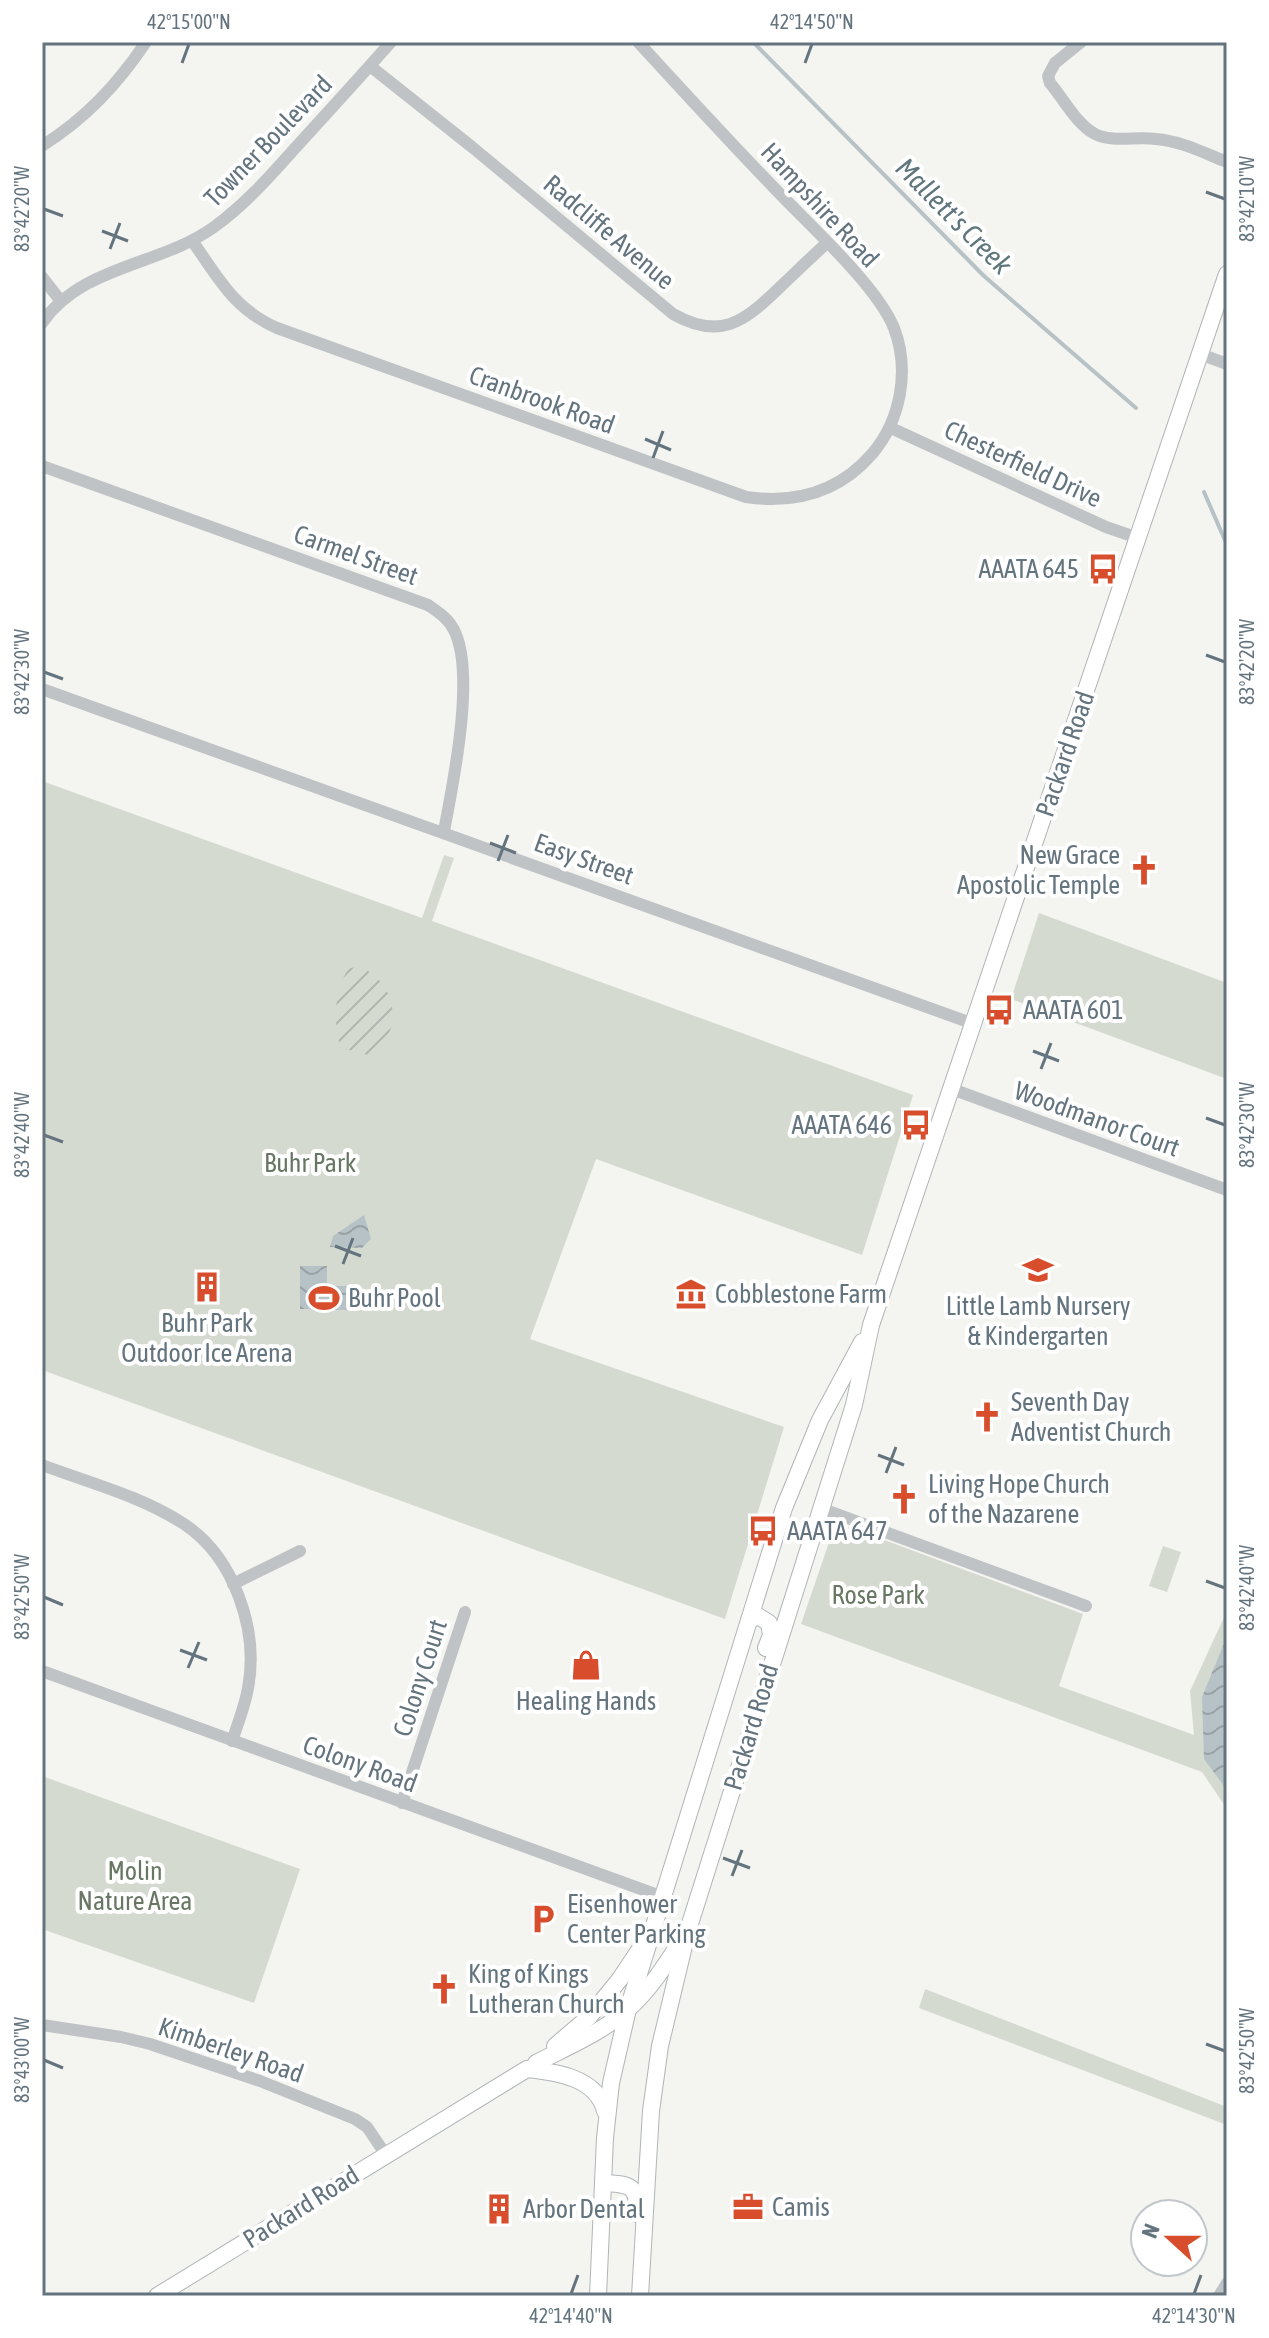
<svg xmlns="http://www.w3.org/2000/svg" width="1269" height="2338" viewBox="0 0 1269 2338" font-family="'Asap Condensed',sans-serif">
<defs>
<pattern id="garden-furrows" width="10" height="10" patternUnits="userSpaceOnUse" patternTransform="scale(2)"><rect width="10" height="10" fill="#d5dad1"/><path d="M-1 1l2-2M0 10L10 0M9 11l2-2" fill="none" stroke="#b0b5af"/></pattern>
<pattern id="water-waves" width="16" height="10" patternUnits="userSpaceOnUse" patternTransform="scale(2)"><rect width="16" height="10" fill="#b7c2c6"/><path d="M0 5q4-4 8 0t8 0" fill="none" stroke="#98a2a6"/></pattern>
</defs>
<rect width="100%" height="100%" fill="#f4f4f0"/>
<!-- park -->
<g fill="#d5dad1">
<polygon points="42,781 422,918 444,855 454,858 432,921 913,1095 862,1255 596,1159 530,1339 784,1427 725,1619 42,1370"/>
<polygon points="1039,913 1227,983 1227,1079 1011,999"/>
<polygon points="836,1522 1083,1614 1059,1686 1194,1735 1190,1691 1227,1611 1227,1809 1202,1772 801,1624"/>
<polygon points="1163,1546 1181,1552 1167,1592 1149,1586"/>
<polygon points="42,1776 300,1869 254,2003 42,1929"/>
<polygon points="925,1989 1227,2107 1227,2125 919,2008"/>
</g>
<!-- garden -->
<path fill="url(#garden-furrows)" d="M360,967C398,982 405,1034 370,1055L356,1053L340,1045C333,1020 334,990 349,968Z"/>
<!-- water -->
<g fill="url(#water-waves)">
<polygon points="364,1215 371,1239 362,1248 330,1247 333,1236"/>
<polygon points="300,1266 327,1266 327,1286 347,1286 347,1310 300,1309"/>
<polygon points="1227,1636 1227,1790 1204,1759 1202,1697"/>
</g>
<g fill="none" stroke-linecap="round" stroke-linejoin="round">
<!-- stream -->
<g stroke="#b7c2c6" stroke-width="4">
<polyline points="753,42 984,276 1136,408"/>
<polyline points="1204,492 1227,545"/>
</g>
<!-- secondary casing -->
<g stroke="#afb5b8" stroke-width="18">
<g id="secondary">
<polyline points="749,1620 758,1616 769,1623 771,1635 766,1648"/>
<polyline points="555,2046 589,2017 620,1979 644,1943"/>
<path d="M536,2063C567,2047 601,2033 627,2010C652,1988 670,1958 688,1930L854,1405L871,1325L1227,274"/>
<path d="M603,2183C629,2184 639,2185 637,2214"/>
<path d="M157,2296L527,2069C557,2072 597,2078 605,2111"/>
<polyline points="598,2296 605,2138 611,2083 628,2009 784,1508 820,1420 862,1342"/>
<polyline points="640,2296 651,2111 660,2046 684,1946"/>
</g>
</g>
<!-- minor -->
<g stroke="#bfc3c6" stroke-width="12">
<path d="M1081,42L1055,63L1048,76L1050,83C1063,98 1076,124 1095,134C1113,143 1136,136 1156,139C1181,141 1204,153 1227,162"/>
<path d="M370,66L472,147L673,314C719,340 743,323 777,290C794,274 810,258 827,243"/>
<path d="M42,146C86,118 117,85 146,42"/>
<path d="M193,242C219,279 234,309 277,328L746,497C795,504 839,492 872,454C901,420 910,370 894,328C878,288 815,230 784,198C734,147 686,94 638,42"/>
<polyline points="42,277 60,300"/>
<path d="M42,323C82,265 160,266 214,227C246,204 271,175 297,146C329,111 360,77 391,42"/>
<polyline points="1200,354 1227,364"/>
<polyline points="891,428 1106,527 1138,538"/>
<path d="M42,466L428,605C438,612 448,618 454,630C476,673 453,784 444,831"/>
<polyline points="42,689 974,1024"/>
<polyline points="952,1089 1227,1190"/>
<path d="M42,1465C90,1483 141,1496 184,1524C234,1557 259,1630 248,1688C245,1706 238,1723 232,1741"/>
<polyline points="820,1508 1086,1606"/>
<polyline points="233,1584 300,1551"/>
<polyline points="42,1671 663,1897"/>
<polyline points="402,1803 465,1612"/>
<polyline points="42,2025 121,2037 150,2044 260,2081 355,2119 367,2127 386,2155"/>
<polyline points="1219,2296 1227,2283"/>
</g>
<!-- secondary -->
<use href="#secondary" stroke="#fff" stroke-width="16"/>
</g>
<!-- ticks -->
<path fill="none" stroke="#64747f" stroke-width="3" d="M182,63L189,44M805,63L812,44M1206,192L1225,199M44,209L63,216M102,231L128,241M110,249L120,223M645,439L671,450M653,458L663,431M1206,655L1225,662M44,672L63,679M490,843L516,853M498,861L508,835M1033,1051L1059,1061M1041,1069L1051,1043M1206,1118L1225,1125M44,1135L63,1142M335,1246L361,1256M343,1264L353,1238M878,1455L904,1465M886,1473L896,1447M1206,1581L1225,1588M44,1597L63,1605M180,1650L207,1660M188,1668L199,1642M723,1858L750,1868M732,1876L742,1850M1206,2044L1225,2051M44,2060L63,2068M571,2294L578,2275M1194,2294L1201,2275"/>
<!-- icons -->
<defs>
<g id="bus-bare" transform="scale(2.4)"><path d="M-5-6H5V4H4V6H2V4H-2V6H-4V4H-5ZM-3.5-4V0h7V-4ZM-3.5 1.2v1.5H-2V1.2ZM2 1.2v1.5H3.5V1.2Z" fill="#d84e2c" stroke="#fff" stroke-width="2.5" paint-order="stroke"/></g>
<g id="church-bare" transform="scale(2.4)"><path d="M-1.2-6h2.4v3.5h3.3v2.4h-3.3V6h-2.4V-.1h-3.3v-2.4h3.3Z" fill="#d84e2c" stroke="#fff" stroke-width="2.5" paint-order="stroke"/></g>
<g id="school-bare" transform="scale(2.4)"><path d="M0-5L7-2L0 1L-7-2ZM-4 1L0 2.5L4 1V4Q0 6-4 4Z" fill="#d84e2c" stroke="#fff" stroke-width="2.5" paint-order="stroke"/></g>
<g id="building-bare" transform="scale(2.4)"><path d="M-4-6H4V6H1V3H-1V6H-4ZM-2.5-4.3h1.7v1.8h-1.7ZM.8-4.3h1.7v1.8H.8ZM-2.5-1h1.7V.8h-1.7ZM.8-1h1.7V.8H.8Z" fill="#d84e2c" stroke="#fff" stroke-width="2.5" paint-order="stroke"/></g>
<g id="museum-bare" transform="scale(2.4)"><path d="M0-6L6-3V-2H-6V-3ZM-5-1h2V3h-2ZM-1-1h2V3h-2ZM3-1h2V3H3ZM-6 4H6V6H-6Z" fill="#d84e2c" stroke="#fff" stroke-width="2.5" paint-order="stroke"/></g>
<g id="stadium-bare" transform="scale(2.4)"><path d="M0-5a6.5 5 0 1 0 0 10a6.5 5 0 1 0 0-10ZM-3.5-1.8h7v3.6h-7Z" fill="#d84e2c" stroke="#fff" stroke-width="2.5" paint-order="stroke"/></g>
<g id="shop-bare" transform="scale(2.4)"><path d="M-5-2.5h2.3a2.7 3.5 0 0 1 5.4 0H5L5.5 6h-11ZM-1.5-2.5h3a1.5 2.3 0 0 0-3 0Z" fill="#d84e2c" stroke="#fff" stroke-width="2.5" paint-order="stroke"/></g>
<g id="parking-bare" transform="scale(2.4)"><path d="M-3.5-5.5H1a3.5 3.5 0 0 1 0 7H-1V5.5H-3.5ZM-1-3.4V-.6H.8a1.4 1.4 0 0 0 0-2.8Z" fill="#d84e2c" stroke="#fff" stroke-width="2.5" paint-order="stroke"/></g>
<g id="office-bare" transform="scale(2.4)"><path d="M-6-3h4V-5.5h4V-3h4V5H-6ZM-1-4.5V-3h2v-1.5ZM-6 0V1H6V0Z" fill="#d84e2c" stroke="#fff" stroke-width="2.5" paint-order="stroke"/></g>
</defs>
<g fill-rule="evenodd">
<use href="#bus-bare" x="1103" y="569"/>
<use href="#church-bare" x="1144" y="870"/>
<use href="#bus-bare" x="999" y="1010"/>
<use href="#bus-bare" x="916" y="1125"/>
<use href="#school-bare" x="1038" y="1270"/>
<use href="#building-bare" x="207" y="1287"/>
<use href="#museum-bare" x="691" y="1294"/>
<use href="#stadium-bare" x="324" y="1298"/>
<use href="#church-bare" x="987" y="1417"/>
<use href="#church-bare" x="904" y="1499"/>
<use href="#bus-bare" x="763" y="1531"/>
<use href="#shop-bare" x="586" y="1665"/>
<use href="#parking-bare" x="543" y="1919"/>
<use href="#church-bare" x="444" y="1989"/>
<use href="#office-bare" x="748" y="2207"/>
<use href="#building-bare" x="499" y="2209"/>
</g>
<g text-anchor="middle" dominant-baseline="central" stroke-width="8" stroke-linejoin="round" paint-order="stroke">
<!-- street labels -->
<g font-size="26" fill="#64747f" stroke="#fff">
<text transform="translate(268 141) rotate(-46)">Towner Boulevard</text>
<text transform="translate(820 205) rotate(47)">Hampshire Road</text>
<text transform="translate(609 232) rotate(40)">Radcliffe Avenue</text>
<text transform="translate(542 400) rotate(20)">Cranbrook Road</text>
<text transform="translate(1023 464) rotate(25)">Chesterfield Drive</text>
<text transform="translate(356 555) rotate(20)">Carmel Street</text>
<text transform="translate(1065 754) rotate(-71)">Packard Road</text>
<text transform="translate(584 859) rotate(20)">Easy Street</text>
<text transform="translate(1097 1119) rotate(20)">Woodmanor Court</text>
<text transform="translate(420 1678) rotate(-72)">Colony Court</text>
<text transform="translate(751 1727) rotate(-73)">Packard Road</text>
<text transform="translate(360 1764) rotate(20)">Colony Road</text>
<text transform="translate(231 2050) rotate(19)">Kimberley Road</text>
<text transform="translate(301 2207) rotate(-32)">Packard Road</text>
</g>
<!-- poi labels -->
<g font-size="26" fill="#64747f" stroke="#fff" text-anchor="start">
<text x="1079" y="569" text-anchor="end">AAATA 645</text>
<text x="1120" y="855" text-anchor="end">New Grace<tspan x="1120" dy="30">Apostolic Temple</tspan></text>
<text x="1023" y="1010">AAATA 601</text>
<text x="892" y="1125" text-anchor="end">AAATA 646</text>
<text x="715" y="1294">Cobblestone Farm</text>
<text x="348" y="1298">Buhr Pool</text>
<text x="1038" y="1306" text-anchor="middle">Little Lamb Nursery<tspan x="1038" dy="30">&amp; Kindergarten</tspan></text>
<text x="207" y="1323" text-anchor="middle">Buhr Park<tspan x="207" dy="30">Outdoor Ice Arena</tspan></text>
<text x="1011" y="1402">Seventh Day<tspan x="1011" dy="30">Adventist Church</tspan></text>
<text x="928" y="1484">Living Hope Church<tspan x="928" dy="30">of the Nazarene</tspan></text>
<text x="787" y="1531">AAATA 647</text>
<text x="586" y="1701" text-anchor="middle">Healing Hands</text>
<text x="567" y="1904">Eisenhower<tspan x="567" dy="30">Center Parking</tspan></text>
<text x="468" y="1974">King of Kings<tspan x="468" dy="30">Lutheran Church</tspan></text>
<text x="772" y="2207">Camis</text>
<text x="523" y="2209">Arbor Dental</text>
</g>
<!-- park labels -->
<g font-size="26" fill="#687763" stroke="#fff">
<text x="310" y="1163">Buhr Park</text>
<text x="878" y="1595">Rose Park</text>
<text x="135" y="1871">Molin<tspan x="135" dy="30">Nature Area</tspan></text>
</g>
<!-- water labels -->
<g font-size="28" font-style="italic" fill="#60767d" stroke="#fff">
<text transform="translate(954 216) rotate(45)">Mallett's Creek</text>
</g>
</g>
<!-- border -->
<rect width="1269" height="2338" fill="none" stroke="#ffffff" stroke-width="88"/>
<!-- north arrow -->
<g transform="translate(1169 2238) rotate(291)"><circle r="38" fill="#ffffff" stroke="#c1c7cc" stroke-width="2"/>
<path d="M0-6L14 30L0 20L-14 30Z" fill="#d84e2c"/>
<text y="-12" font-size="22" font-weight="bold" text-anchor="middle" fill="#64747f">N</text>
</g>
<rect x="44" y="44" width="1181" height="2250" fill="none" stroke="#64747f" stroke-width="3"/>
<g font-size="20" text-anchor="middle" fill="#64747f">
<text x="189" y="29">42°15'00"N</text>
<text x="812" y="29">42°14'50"N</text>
<text transform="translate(1247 199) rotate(-90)" y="7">83°42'10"W</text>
<text transform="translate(22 209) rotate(-90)" y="7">83°42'20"W</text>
<text transform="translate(1247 662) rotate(-90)" y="7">83°42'20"W</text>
<text transform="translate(22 672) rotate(-90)" y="7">83°42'30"W</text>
<text transform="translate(1247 1125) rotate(-90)" y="7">83°42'30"W</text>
<text transform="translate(22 1135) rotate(-90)" y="7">83°42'40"W</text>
<text transform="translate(1247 1588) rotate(-90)" y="7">83°42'40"W</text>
<text transform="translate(22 1597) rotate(-90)" y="7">83°42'50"W</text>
<text transform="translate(1247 2051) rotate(-90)" y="7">83°42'50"W</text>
<text transform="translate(22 2060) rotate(-90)" y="7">83°43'00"W</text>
<text x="571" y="2323">42°14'40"N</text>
<text x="1194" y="2323">42°14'30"N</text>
</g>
</svg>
